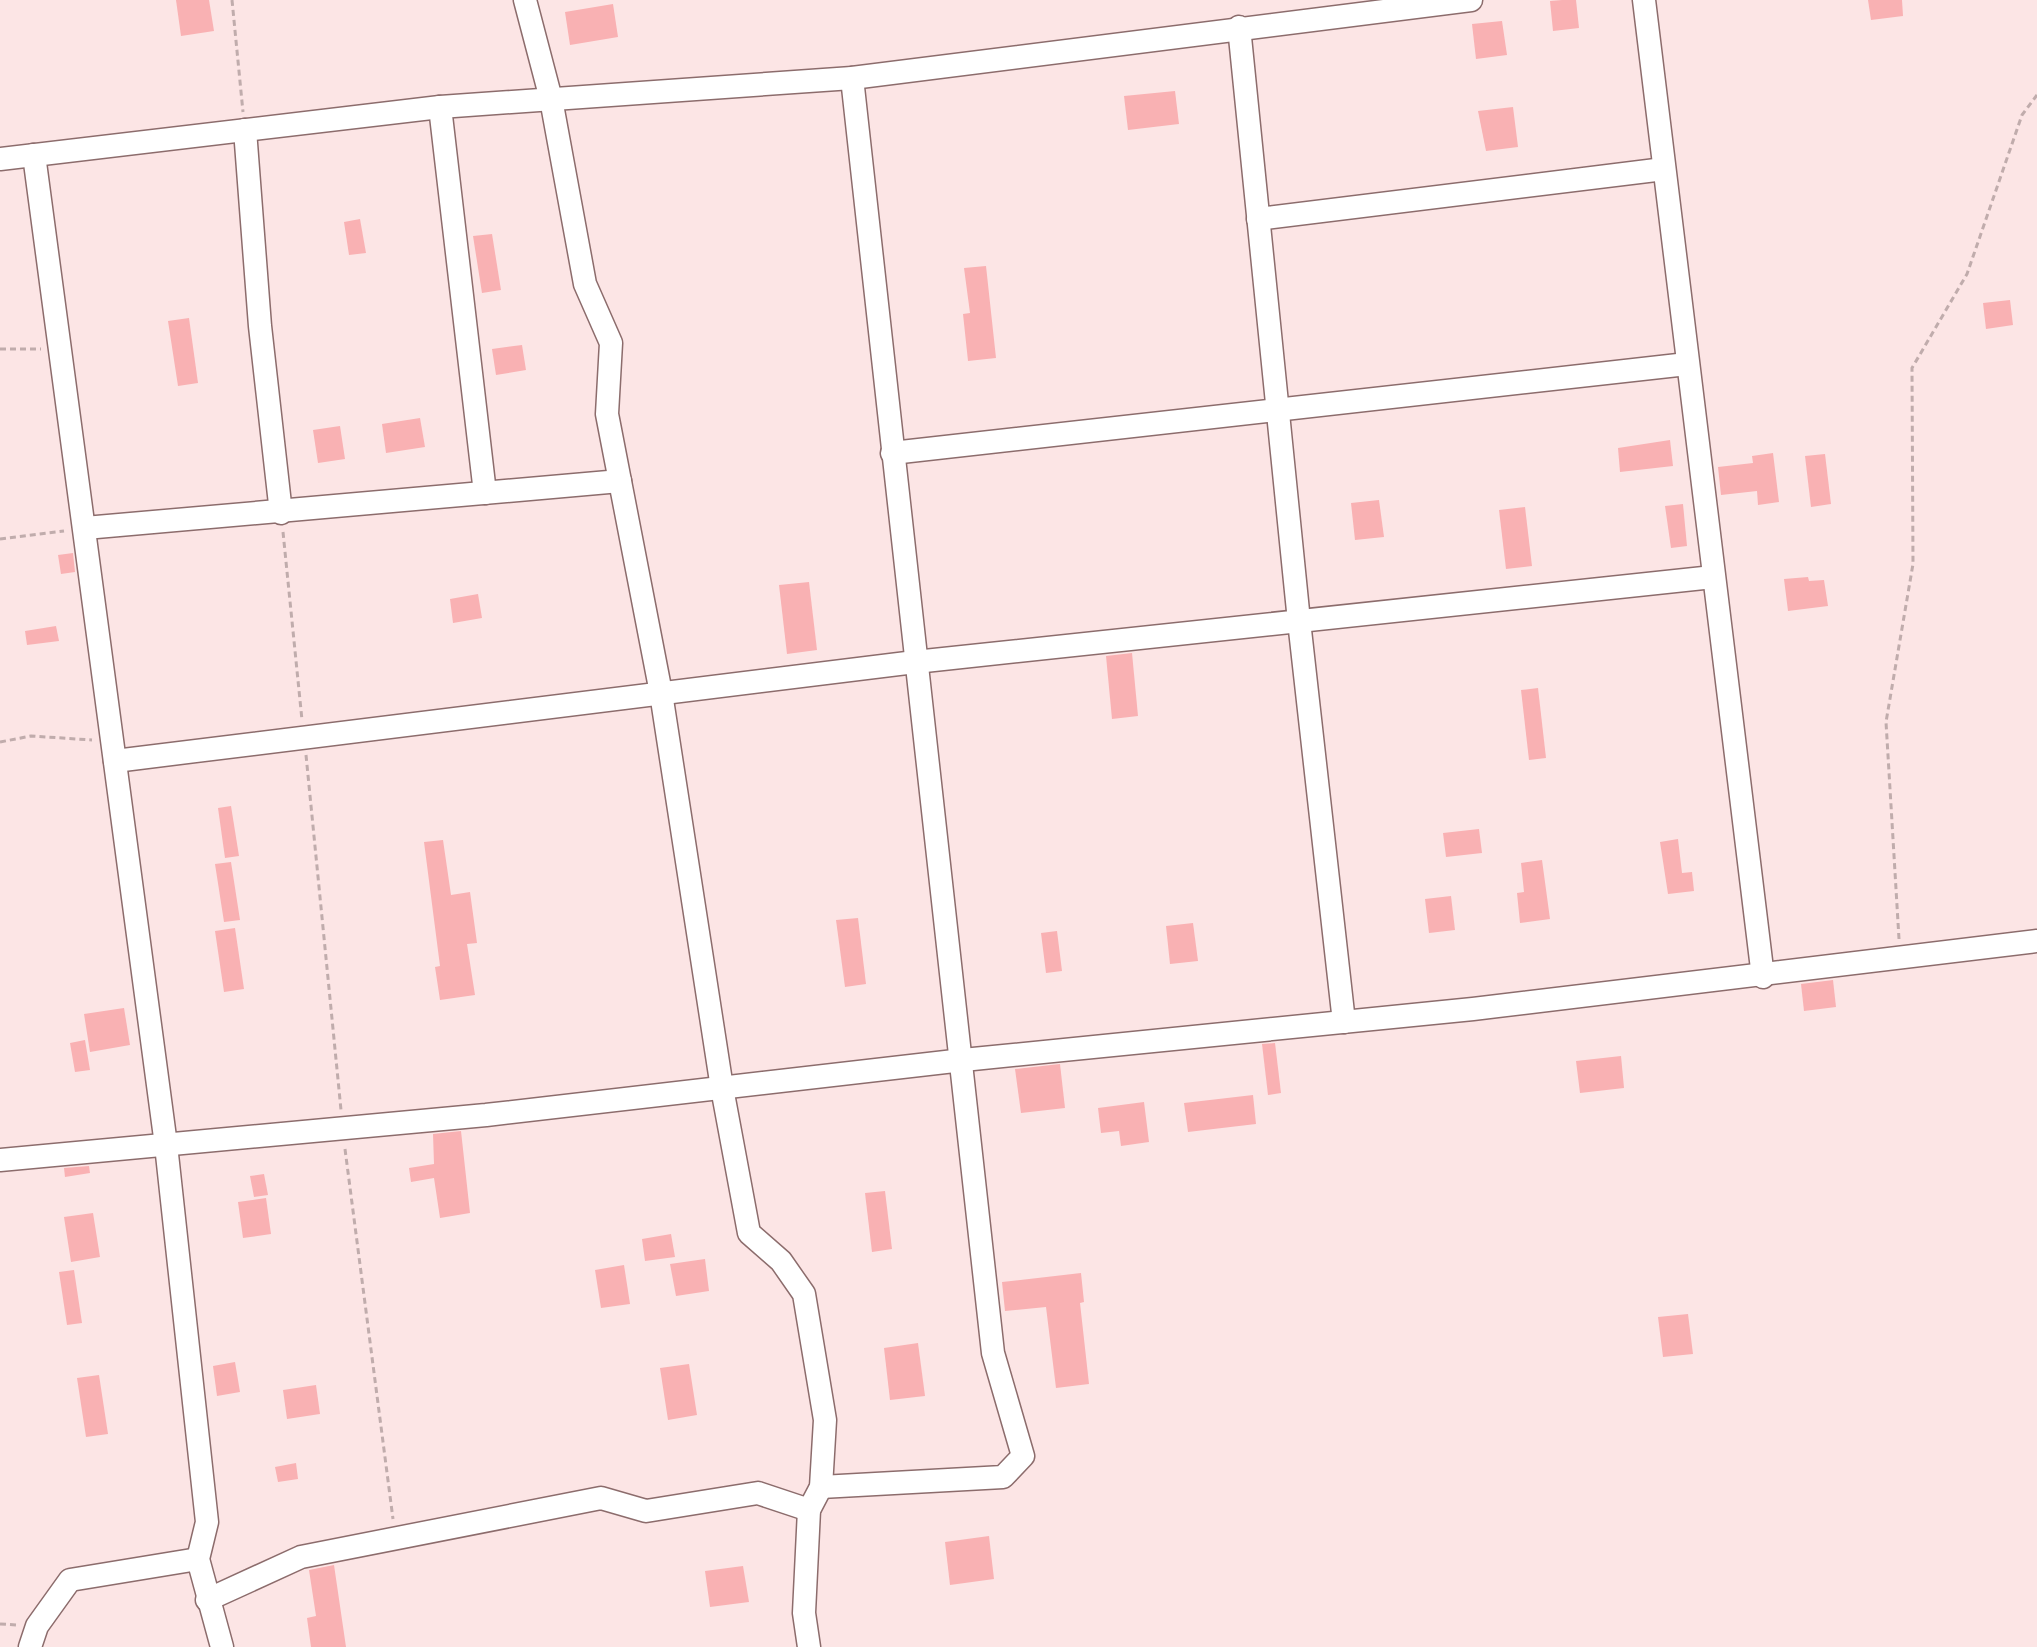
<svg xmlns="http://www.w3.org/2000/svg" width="2037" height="1647" viewBox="0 0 2037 1647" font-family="'DM Sans',sans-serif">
<rect width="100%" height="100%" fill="#fce5e5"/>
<!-- building -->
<g fill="#f9b1b3">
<polygon points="176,0 209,0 214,31 181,36"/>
<polygon points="1562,0 1576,0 1579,28 1553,31 1550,1"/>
<polygon points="1868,0 1902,0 1903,16 1871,20"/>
<polygon points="613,4 618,37 570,45 565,12"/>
<polygon points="1502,21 1507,55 1476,59 1472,24"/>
<polygon points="1175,91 1179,124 1128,130 1124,96"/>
<polygon points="1513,107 1518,147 1486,151 1478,111"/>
<polygon points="360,219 366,253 349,255 344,222"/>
<polygon points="492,234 501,290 482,293 473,236"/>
<polygon points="986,266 996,358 968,361 963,314 970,313 964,268"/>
<polygon points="2010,300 2013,325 1986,329 1983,303"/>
<polygon points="189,318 198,383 178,386 168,321"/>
<polygon points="522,345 526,370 496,375 492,349"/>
<polygon points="420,418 425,447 386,453 382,424"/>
<polygon points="340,426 345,459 318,463 313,430"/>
<polygon points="1670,440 1673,466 1620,472 1618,448"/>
<polygon points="1773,453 1779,502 1758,505 1757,491 1721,495 1718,467 1753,463 1752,456"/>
<polygon points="1825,454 1831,504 1811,507 1805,456"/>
<polygon points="1379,500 1384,537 1355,540 1351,503"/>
<polygon points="1683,504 1687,546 1671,548 1665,506"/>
<polygon points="1525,507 1532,566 1506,569 1499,510"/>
<polygon points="73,553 75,572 61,574 58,555"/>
<polygon points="1808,577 1809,581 1824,580 1828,606 1788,611 1784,579"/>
<polygon points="809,582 817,650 787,654 779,585"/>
<polygon points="478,594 482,618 453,623 450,599"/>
<polygon points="56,626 59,641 27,645 25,631"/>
<polygon points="1132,653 1138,716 1112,719 1106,656"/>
<polygon points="1538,688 1546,758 1529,760 1521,690"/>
<polygon points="231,806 239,856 225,858 218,808"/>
<polygon points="1479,829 1482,853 1446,857 1443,833"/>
<polygon points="1678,839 1682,873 1692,872 1694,891 1668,894 1660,842"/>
<polygon points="443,840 451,895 470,892 477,943 467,944 475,995 440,1000 435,967 440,966 424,842"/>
<polygon points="1542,860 1550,919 1520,923 1517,893 1524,892 1521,863"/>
<polygon points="231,862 240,920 224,922 215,864"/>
<polygon points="1451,896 1455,930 1429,933 1425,899"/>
<polygon points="858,918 866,984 845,987 836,920"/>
<polygon points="1193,923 1198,961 1170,964 1166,926"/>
<polygon points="235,928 244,989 224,992 215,931"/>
<polygon points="1057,931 1062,971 1046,973 1041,933"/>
<polygon points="1833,980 1836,1007 1804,1011 1801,984"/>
<polygon points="124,1008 130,1045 90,1052 84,1014"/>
<polygon points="85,1040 90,1070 75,1072 70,1043"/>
<polygon points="1275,1043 1281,1093 1268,1095 1262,1044"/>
<polygon points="1621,1056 1624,1088 1580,1093 1576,1061"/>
<polygon points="1060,1064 1065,1108 1021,1113 1015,1069"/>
<polygon points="1253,1095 1256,1124 1188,1132 1184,1103"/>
<polygon points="1144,1102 1149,1142 1121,1146 1119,1131 1101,1133 1098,1108"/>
<polygon points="461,1131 470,1213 440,1218 434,1178 411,1182 409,1168 434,1164 433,1134"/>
<polygon points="89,1166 90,1173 65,1177 64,1168"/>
<polygon points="264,1174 268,1195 254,1197 250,1176"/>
<polygon points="885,1191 892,1249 872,1252 865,1193"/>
<polygon points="266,1198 271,1234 243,1238 238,1202"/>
<polygon points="93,1213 100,1257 71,1262 64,1217"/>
<polygon points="671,1234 675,1257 645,1261 642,1239"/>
<polygon points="705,1259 709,1291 676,1296 670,1264"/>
<polygon points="624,1265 630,1304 601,1308 595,1270"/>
<polygon points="74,1270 82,1323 67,1325 59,1272"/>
<polygon points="1081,1273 1084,1302 1080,1303 1089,1384 1056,1388 1046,1307 1005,1311 1002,1282"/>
<polygon points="1688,1314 1693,1354 1663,1357 1658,1317"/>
<polygon points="918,1343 925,1396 890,1400 884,1348"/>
<polygon points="235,1362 240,1392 217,1396 213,1366"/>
<polygon points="689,1364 697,1415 668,1420 660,1368"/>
<polygon points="99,1375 108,1434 86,1437 77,1378"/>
<polygon points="316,1385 320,1414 287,1419 283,1390"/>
<polygon points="296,1463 298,1479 278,1482 275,1467"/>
<polygon points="989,1536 994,1579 950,1585 945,1542"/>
<polygon points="334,1565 346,1647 311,1647 307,1618 316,1616 309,1570"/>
<polygon points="743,1566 749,1602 710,1607 705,1571"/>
</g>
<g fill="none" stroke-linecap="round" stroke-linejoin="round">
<!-- minor casing -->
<g stroke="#8c6c6c" stroke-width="25">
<g id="minor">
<polyline points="525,0 551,99 585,284 611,343 607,414 661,693 722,1088 749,1233 781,1261 804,1294 825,1420 821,1487 809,1510 804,1613 809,1647"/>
<polyline points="1644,0 1763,977"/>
<polyline points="1239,27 1299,621 1344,1022"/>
<polyline points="440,107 485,493"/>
<polyline points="245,130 260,326 281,513"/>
<polyline points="34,155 166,1145 207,1522 198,1559 222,1647"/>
<polyline points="0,159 440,107 852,78 1471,0"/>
<polyline points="1258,219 1664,169"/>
<polyline points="892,453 1687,364"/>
<polyline points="85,528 620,481"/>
<polyline points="115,761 915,662 1713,577"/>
<polyline points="0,1160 486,1115 963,1060 1473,1009 2037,941"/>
<polyline points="821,1487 1003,1477 1023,1456 993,1353 852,78"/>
<polyline points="207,1600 301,1557 601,1498 646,1511 758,1493 809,1510"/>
<polyline points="30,1647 37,1626 70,1580 198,1559"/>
</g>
</g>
<!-- path -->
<g stroke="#c0acac" stroke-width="3" stroke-dasharray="6 4" stroke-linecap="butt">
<polyline points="232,0 243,112"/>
<polyline points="0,349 41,349"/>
<polyline points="283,532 302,720"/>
<polyline points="0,539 64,531"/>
<polyline points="0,742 31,736 92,740"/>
<polyline points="306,755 341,1110"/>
<polyline points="1899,939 1886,722 1913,564 1912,368 1967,274 2022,115 2037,95"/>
<polyline points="345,1149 393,1519"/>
<polyline points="0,1624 17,1625"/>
</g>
<!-- minor -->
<use href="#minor" stroke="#fff" stroke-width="22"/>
</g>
</svg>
